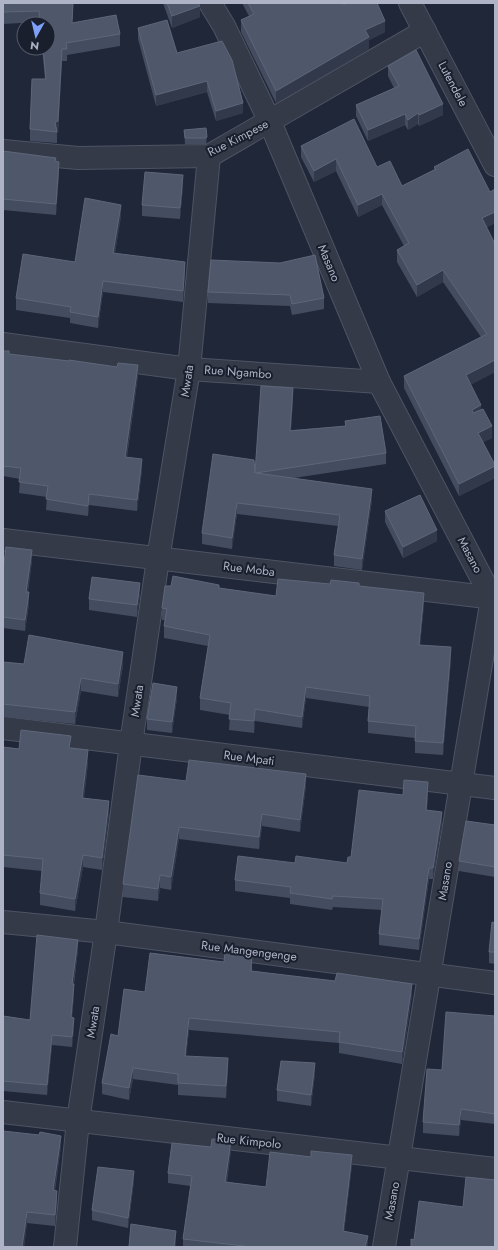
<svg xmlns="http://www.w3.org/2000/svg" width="498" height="1250" viewBox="0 0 498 1250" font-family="Jost,sans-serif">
<rect width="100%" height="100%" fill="#202738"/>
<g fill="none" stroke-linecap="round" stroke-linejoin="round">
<!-- minor casing -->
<g stroke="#4e5463" stroke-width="24">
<g id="minor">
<polyline points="210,3 224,26 270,122 379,382 492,598 384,1247"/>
<polyline points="410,3 495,165"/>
<polyline points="3,151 78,158 209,156 425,31"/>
<polyline points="3,344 189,369 379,382"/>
<polyline points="3,540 495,598"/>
<polyline points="3,728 495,788"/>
<polyline points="3,922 106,932 495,983"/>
<polyline points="3,1112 495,1169"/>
<polyline points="65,1247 78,1121 106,932 131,744 158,559 189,369 209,156"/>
</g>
</g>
<!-- minor -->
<use href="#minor" stroke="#343a48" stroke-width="22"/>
</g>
<!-- wall -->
<g fill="#444d60">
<polygon points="3,3 73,3 72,23 120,34 120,46 67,55 67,61 62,61 58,133 57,133 57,143 30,141 30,129 45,79 42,48 48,48 48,24 39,24 39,22 3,24"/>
<polygon points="163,3 198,3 200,17 172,28"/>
<polygon points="242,3 342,3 343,5 385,32 369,40 369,49 276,103 241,32 241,20 249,16"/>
<polygon points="138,28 177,53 243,113 216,121 207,92 156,106 138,39"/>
<polygon points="388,66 443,115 419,126 418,124 408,130 405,125 368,141 356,116 356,105 394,88 388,76"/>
<polygon points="184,130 207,137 207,143 206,144 185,144"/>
<polygon points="301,146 377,167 402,186 434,170 434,167 490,192 495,189 495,223 487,227 495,372 470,385 492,438 483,442 495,465 495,478 459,496 404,388 404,376 481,337 443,282 417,297 397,262 397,250 404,246 382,205 358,217 336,171 314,182 301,157"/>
<polygon points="3,151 56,161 59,173 56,215 3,210"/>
<polygon points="183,186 180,219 142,216 142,205"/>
<polygon points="121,216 115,253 185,273 183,302 103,292 98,328 70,323 70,318 16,310 16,298 75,262"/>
<polygon points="211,260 324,298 324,309 292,315 290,306 208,303 208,292"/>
<polygon points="3,351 9,354 138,376 127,457 142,470 137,511 89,505 88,516 46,510 47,497 19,493 20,479 3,476"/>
<polygon points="293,400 291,430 345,426 345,421 386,453 386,464 294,478 372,500 362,570 334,566 334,555 338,526 237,514 232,549 202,544 202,533 255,473"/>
<polygon points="385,511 437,541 403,558 385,522"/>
<polygon points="32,561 28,592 29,604 25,631 3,628 3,570"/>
<polygon points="171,586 219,588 276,596 359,587 424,605 420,645 451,659 443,755 415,753 415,738 368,733 368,721 369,707 306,698 302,728 255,721 254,733 229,730 230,715 200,710 200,698 208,646 164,638 164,626 165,620 162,620 162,608"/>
<polygon points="140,594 137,617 89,610 89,599"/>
<polygon points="3,662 24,664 123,665 118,697 81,691 75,724 3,717"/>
<polygon points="177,698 172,733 147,730 147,719"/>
<polygon points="3,747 19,749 71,749 88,763 84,798 109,813 102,870 83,867 75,911 40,905 40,893 42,871 3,867"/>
<polygon points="186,781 306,786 300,832 262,826 259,849 179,839 171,890 160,888 158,901 123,897 123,884"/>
<polygon points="428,793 427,810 442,823 433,879 429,879 419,950 379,945 379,934 382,910 333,907 332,910 290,904 290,898 235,891 235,880 295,863 347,863 351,857 403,795"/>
<polygon points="495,825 495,877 459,871 459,861"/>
<polygon points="495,923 495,964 489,963 489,952"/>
<polygon points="78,950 74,984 74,994 72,1018 74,1028 72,1047 52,1045 47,1095 3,1091 3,1016 30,1020"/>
<polygon points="252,967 252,971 412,995 402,1064 339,1053 339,1043 189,1030 186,1056 228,1070 226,1098 178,1095 178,1085 133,1079 129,1100 102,1094 102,1083 118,1036 145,992"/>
<polygon points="495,1016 495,1124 461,1120 459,1136 423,1133 423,1122"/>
<polygon points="315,1074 311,1106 277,1101 277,1090"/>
<polygon points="61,1146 55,1191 57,1202 55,1226 27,1223 24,1247 3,1247"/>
<polygon points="231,1151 227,1182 266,1187 352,1165 344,1232 368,1236 368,1247 183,1247 183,1239 191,1186 168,1183 168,1173"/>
<polygon points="134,1181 128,1228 92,1220 92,1210"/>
</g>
<!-- shaded-wall -->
<g fill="#31394b">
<polygon points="200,6 200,17 172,28 172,16"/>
<polygon points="385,21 385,32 369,40 369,49 276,103 276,91 365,30"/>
<polygon points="62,49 62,61 58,133 57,133 55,122"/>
<polygon points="207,81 207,92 156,106 156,95"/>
<polygon points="243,103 243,113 216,121 216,111"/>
<polygon points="443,104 443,115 419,126 419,115"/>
<polygon points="418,113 418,124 408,130 408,120"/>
<polygon points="405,114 405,125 368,141 368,130"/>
<polygon points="207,137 207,143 206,144 206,138"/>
<polygon points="336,159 336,171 314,182 314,171"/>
<polygon points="59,162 59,173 56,215 56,204"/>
<polygon points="183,175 183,186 180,219 180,208"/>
<polygon points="382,194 382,205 358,217 358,205"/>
<polygon points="121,205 121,216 113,264 113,253"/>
<polygon points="495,212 495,223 482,229 482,218"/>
<polygon points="185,262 185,273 183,302 183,291"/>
<polygon points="443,270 443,282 417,297 417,285"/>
<polygon points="103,281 103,292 98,328 98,317"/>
<polygon points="495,360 495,372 466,387 466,375"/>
<polygon points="138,365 138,376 125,468 125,457"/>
<polygon points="293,388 293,400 290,442 290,431"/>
<polygon points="481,405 481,417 472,422 472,410"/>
<polygon points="492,426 492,438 478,444 478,433"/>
<polygon points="142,459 142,470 137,511 137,500"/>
<polygon points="495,466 495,478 459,496 459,484"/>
<polygon points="372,489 372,500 362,570 362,559"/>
<polygon points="89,494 89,505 88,516 88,506"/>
<polygon points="237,503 237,514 232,549 232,538"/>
<polygon points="437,530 437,541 403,558 403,547"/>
<polygon points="32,550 32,561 26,603 26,592"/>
<polygon points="140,583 140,594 137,617 137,605"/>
<polygon points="29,592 29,604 25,631 25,620"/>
<polygon points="424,593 424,605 419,656 419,645"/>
<polygon points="451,647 451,659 443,755 443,743"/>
<polygon points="123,652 123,665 118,697 118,684"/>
<polygon points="81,678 81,691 75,724 75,712"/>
<polygon points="177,687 177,698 172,733 172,722"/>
<polygon points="306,687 306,698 302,728 302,717"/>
<polygon points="255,709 255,721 254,733 254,721"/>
<polygon points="71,736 71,749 69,748"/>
<polygon points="88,750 88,763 82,811 82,798"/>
<polygon points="306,774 306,786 300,832 300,820"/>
<polygon points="428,782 428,793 426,821 426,810"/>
<polygon points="109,801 109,813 102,870 102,858"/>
<polygon points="442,812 442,823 433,879 433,868"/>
<polygon points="262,814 262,826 259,849 259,837"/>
<polygon points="179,827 179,839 171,890 171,877"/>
<polygon points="83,855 83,867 75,911 75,899"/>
<polygon points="429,868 429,879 419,950 419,939"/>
<polygon points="160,875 160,888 158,901 158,889"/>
<polygon points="78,940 78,950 72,994 72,984"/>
<polygon points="74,984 74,994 71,1027 71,1017"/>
<polygon points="412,984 412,995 402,1064 402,1052"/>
<polygon points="74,1018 74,1028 72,1047 72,1037"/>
<polygon points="189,1018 189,1030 185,1067 185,1056"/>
<polygon points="52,1035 52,1045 47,1095 47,1085"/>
<polygon points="228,1058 228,1070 226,1098 226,1086"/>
<polygon points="315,1063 315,1074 311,1106 311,1095"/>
<polygon points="133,1068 133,1079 129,1100 129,1088"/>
<polygon points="461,1109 461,1120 459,1136 459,1125"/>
<polygon points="61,1136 61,1146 53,1201 53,1190"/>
<polygon points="231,1141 231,1151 225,1192 225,1182"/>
<polygon points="352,1155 352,1165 343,1241 343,1231"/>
<polygon points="134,1171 134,1181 128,1228 128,1218"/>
<polygon points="57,1191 57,1202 55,1226 55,1215"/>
<polygon points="27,1212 27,1223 24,1247 22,1247"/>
<polygon points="176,1231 176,1247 174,1247"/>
<polygon points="368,1236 368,1247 365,1247"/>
</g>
<!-- building -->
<g fill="#4f586b" stroke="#5e6679">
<polygon points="3,3 73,3 72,23 116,15 120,34 66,43 67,49 62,49 58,121 55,122 57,132 30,129 32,79 46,79 43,48 48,48 48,24 40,24 39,11 3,12"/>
<polygon points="167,3 198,3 200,6 172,16"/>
<polygon points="248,3 342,3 343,5 348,3 377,3 385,21 365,30 369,37 276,91 241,20 254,14"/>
<polygon points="167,20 177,53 222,41 232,60 243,103 216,111 207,81 156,95 138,28"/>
<polygon points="416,50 443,104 419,115 418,113 408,120 405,114 368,130 356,105 399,86 388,66"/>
<polygon points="354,119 377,167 390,161 402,186 436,169 434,167 468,149 490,192 495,189 495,212 482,218 495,244 495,360 466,375 481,405 472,410 473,413 483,409 492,426 478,433 495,465 495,466 459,484 404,376 487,334 443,270 417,285 397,250 409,243 382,194 358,205 336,159 314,171 301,146"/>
<polygon points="206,128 207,137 206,138 185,138 184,130"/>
<polygon points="3,151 56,158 55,161 59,162 56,204 3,199"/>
<polygon points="145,172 183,175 180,208 142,205"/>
<polygon points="85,198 121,205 113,253 185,262 183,291 103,281 98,317 70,312 71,307 16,298 23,254 75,262"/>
<polygon points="315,255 324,298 292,304 290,295 208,292 211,260 280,263"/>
<polygon points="3,351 9,351 9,354 69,361 69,360 117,367 118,363 138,365 125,457 142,459 137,500 89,494 88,506 46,499 48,486 19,482 21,468 3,466"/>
<polygon points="261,386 293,388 290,431 346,426 345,421 380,416 386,453 256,473 372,489 362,559 334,555 340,515 237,503 232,538 202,533 213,454 254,460 255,473"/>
<polygon points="420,495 437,530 403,547 385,511"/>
<polygon points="6,547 32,550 26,592 29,592 25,620 3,617 3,570"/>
<polygon points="173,576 219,585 219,588 276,596 278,579 330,584 331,580 359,583 359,586 424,593 419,645 451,647 443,743 415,741 416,726 368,721 370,696 306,687 302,717 255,709 254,721 229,719 231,703 200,698 210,635 164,626 167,609 162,608 165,586 171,586"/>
<polygon points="92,577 140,583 137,605 89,599"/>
<polygon points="29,635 123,652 118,684 81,678 75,712 3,704 3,662 24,664"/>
<polygon points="153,683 177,687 172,722 147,719"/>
<polygon points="21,730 71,736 69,748 88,750 82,798 109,801 102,858 83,855 75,899 40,893 43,859 3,855 3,747 19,749"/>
<polygon points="189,760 306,774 300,820 262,814 259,837 179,827 171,877 160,875 158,889 123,884 138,775 186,781"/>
<polygon points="404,780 428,782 426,810 442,812 433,868 429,868 419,939 379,934 383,899 333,896 332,899 290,893 291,887 235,880 238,856 295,863 296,856 347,863 348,857 351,857 359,790 403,795"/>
<polygon points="466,821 495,825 495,867 459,861"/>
<polygon points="492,922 495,923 495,952 489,952"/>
<polygon points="37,935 78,940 72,984 74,984 71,1017 74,1018 72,1037 52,1035 47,1085 3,1081 3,1016 30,1020"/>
<polygon points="150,953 224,962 225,953 252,955 251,971 335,981 337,973 412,984 402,1052 339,1042 340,1032 189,1018 185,1056 228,1058 226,1086 178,1083 178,1074 133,1068 129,1088 102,1083 111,1034 118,1036 124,989 145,992"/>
<polygon points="446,1012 495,1016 495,1114 461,1109 459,1125 423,1122 427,1069 442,1070"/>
<polygon points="281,1061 315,1063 311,1095 277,1090"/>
<polygon points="3,1131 39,1135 40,1132 61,1136 53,1190 57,1191 55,1215 27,1212 22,1247 3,1247"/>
<polygon points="212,1139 231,1141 225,1182 266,1187 270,1152 311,1157 311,1151 352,1155 343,1231 368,1236 365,1247 244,1247 244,1246 183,1239 192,1176 168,1173 172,1143 211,1147"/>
<polygon points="98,1167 134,1171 128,1218 92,1210"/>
<polygon points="466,1177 495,1180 495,1247 411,1247 411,1239 414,1240 419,1201 463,1207"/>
<polygon points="131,1224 176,1231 174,1247 129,1247"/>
</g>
<g text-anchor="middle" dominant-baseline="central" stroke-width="4" stroke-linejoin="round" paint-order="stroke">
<!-- street labels -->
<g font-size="12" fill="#aeb4c5" stroke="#191f2d">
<text transform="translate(453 84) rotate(62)">Lutendele</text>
<text transform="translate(238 138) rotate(-27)">Rue Kimpese</text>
<text transform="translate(329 263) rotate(67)">Masano</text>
<text transform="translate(238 372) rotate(4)">Rue Ngambo</text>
<text transform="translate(187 381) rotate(-82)">Mwata</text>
<text transform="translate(470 555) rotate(62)">Masano</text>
<text transform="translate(249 569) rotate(7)">Rue Moba</text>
<text transform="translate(137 701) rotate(-82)">Mwata</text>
<text transform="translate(249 758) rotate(7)">Rue Mpati</text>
<text transform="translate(445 881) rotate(-81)">Masano</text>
<text transform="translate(249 951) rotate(7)">Rue Mangengenge</text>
<text transform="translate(93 1022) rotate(-81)">Mwata</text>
<text transform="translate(249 1141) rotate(6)">Rue Kimpolo</text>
<text transform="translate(392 1201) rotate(-80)">Masano</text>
</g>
</g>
<!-- border -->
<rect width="498" height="1250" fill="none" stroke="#aeb4c5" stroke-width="8"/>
<!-- north arrow -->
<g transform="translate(36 36) rotate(188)"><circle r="19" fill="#191f2d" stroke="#555b6a"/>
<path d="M0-3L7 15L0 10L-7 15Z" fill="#7f9ff9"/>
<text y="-6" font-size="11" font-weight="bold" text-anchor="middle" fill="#aeb4c5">N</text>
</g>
</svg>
